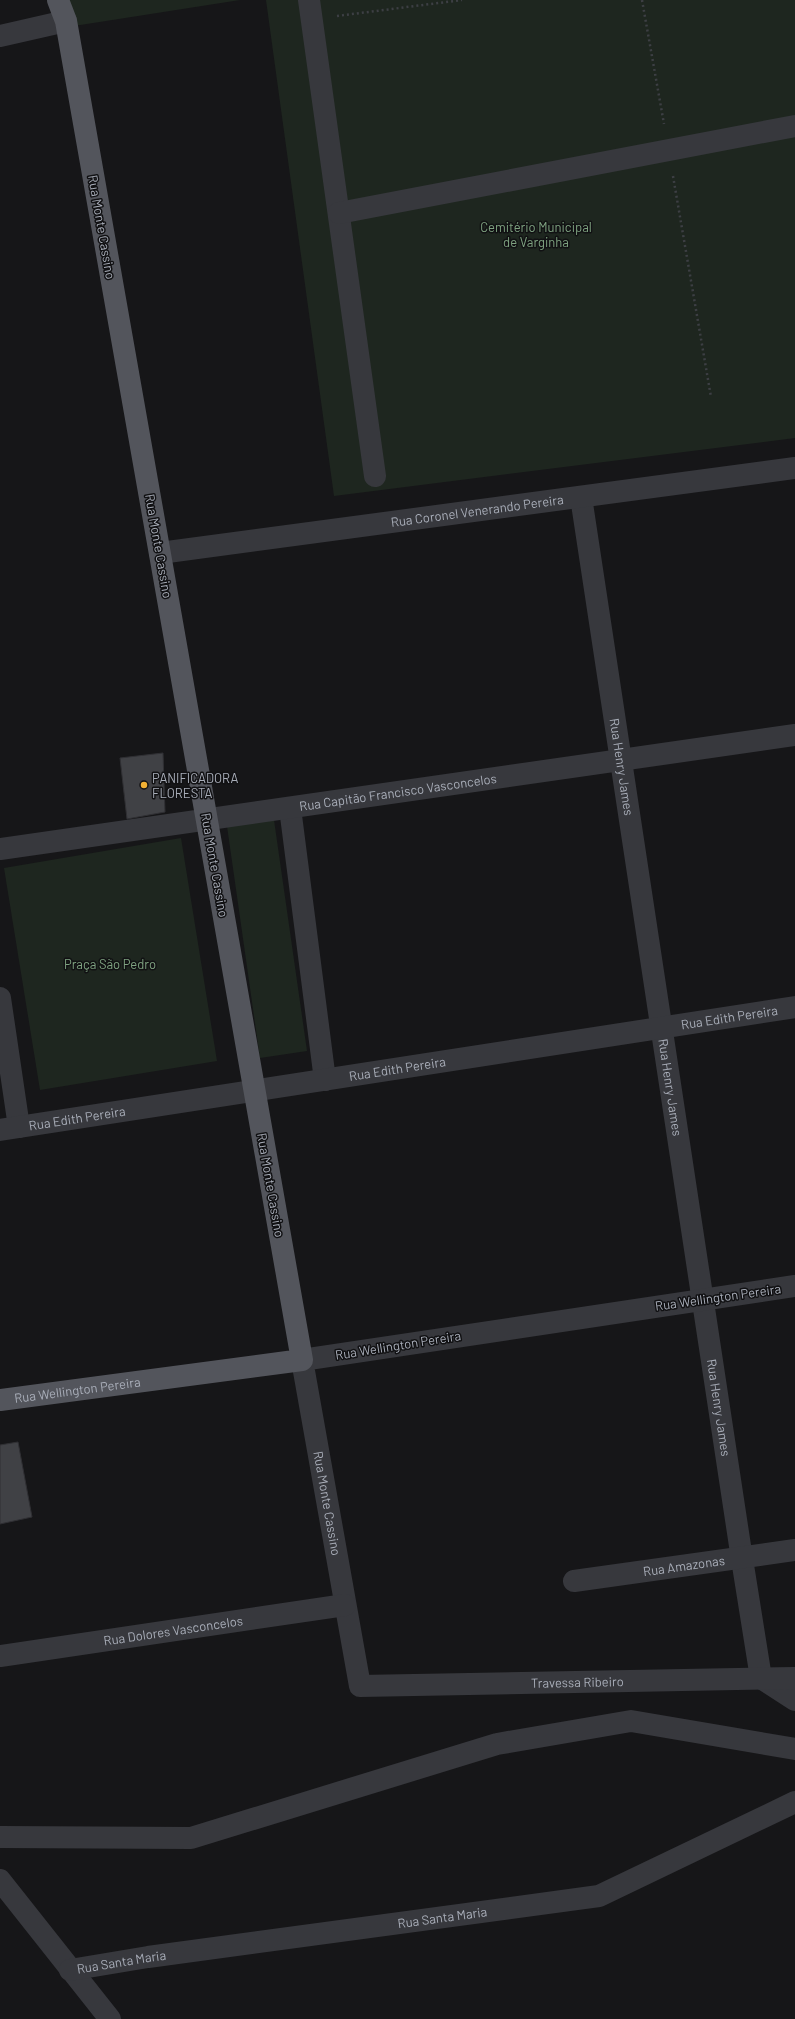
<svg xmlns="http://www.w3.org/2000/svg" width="795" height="2019" viewBox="0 0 795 2019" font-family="Barlow,sans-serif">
<rect width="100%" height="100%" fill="#161618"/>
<!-- green -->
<g fill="#1e261f">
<polygon points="65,0 240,0 74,26"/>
<polygon points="266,0 795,0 795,438 334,496"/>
<polygon points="274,820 307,1051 260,1058 227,826"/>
<polygon points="181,838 217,1061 40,1090 4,868"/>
</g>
<!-- building -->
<g fill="#404145" stroke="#303034">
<polygon points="163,753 165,812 127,819 120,758"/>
<polygon points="18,1442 32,1517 0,1524 0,1445"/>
</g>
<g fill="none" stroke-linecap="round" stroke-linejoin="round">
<!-- path -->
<g stroke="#3d3f44" stroke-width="2.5" stroke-dasharray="2 3" stroke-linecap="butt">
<polyline points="642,0 664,124"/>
<polyline points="337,16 462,0"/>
<polyline points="673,176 711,397"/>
</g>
<!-- minor -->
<g stroke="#37383d" stroke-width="22">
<polyline points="309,0 375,476"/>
<polyline points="0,36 66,21"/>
<polyline points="339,213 795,126"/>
<path id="s1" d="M581,497L742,1559L761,1678L795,1700"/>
<path id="s2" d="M160,553L795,468"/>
<polyline points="290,808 325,1080"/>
<path id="s3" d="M0,849L795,735"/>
<polyline points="0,998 19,1127"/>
<path id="s4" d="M0,1130L795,1007"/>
<path id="s5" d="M795,1286L302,1360L360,1686L795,1678"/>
<path id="s6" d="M574,1581L795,1550"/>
<path id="s7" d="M0,1656L345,1605"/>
<polyline points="0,1837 191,1838 497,1744 631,1721 795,1749"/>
<polyline points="0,1880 110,2019"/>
<path id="s8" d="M70,1970L148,1957L599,1896L795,1802"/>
</g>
<!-- major -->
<path stroke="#53555c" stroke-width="22" id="s9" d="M0,1400L302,1360L66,21L58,0"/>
</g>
<!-- markers -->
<circle fill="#f2b134" stroke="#111113" stroke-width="1.5" cx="144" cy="785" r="4"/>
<g text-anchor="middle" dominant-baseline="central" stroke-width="3" stroke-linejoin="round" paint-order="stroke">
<!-- street labels -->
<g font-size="13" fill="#a8adb8" stroke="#111113">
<text transform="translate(102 227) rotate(80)">Rua Monte Cassino</text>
<text stroke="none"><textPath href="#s2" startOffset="320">Rua Coronel Venerando Pereira</textPath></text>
<text transform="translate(159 546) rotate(80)">Rua Monte Cassino</text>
<text stroke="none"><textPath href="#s1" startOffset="273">Rua Henry James</textPath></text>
<text stroke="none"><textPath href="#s3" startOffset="402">Rua Capitão Francisco Vasconcelos</textPath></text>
<text transform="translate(215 865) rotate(80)">Rua Monte Cassino</text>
<text stroke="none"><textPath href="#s4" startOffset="738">Rua Edith Pereira</textPath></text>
<text stroke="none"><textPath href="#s4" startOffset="402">Rua Edith Pereira</textPath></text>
<text stroke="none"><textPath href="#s1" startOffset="597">Rua Henry James</textPath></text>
<text stroke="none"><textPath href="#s4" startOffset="78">Rua Edith Pereira</textPath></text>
<text transform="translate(271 1185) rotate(80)">Rua Monte Cassino</text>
<text transform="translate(718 1297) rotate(-8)">Rua Wellington Pereira</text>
<text transform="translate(398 1345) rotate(-9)">Rua Wellington Pereira</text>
<text stroke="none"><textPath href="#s9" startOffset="78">Rua Wellington Pereira</textPath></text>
<text stroke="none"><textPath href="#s1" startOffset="921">Rua Henry James</textPath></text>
<text stroke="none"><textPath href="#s5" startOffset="644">Rua Monte Cassino</textPath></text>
<text stroke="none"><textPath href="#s6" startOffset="111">Rua Amazonas</textPath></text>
<text stroke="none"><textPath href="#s7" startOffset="175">Rua Dolores Vasconcelos</textPath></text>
<text stroke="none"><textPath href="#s5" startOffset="1047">Travessa Ribeiro</textPath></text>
<text stroke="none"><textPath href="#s8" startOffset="376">Rua Santa Maria</textPath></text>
<text stroke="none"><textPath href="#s8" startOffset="52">Rua Santa Maria</textPath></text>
</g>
<!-- park labels -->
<g font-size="13" fill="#7fa381" stroke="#111113">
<text x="536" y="227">Cemitério Municipal<tspan x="536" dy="15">de Varginha</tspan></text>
<text x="110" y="964">Praça São Pedro</text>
</g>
<!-- poi labels -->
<g font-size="13" fill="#a8adb8" stroke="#111113" text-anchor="start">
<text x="152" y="778">PANIFICADORA<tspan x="152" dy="15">FLORESTA</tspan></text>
</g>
</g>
</svg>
